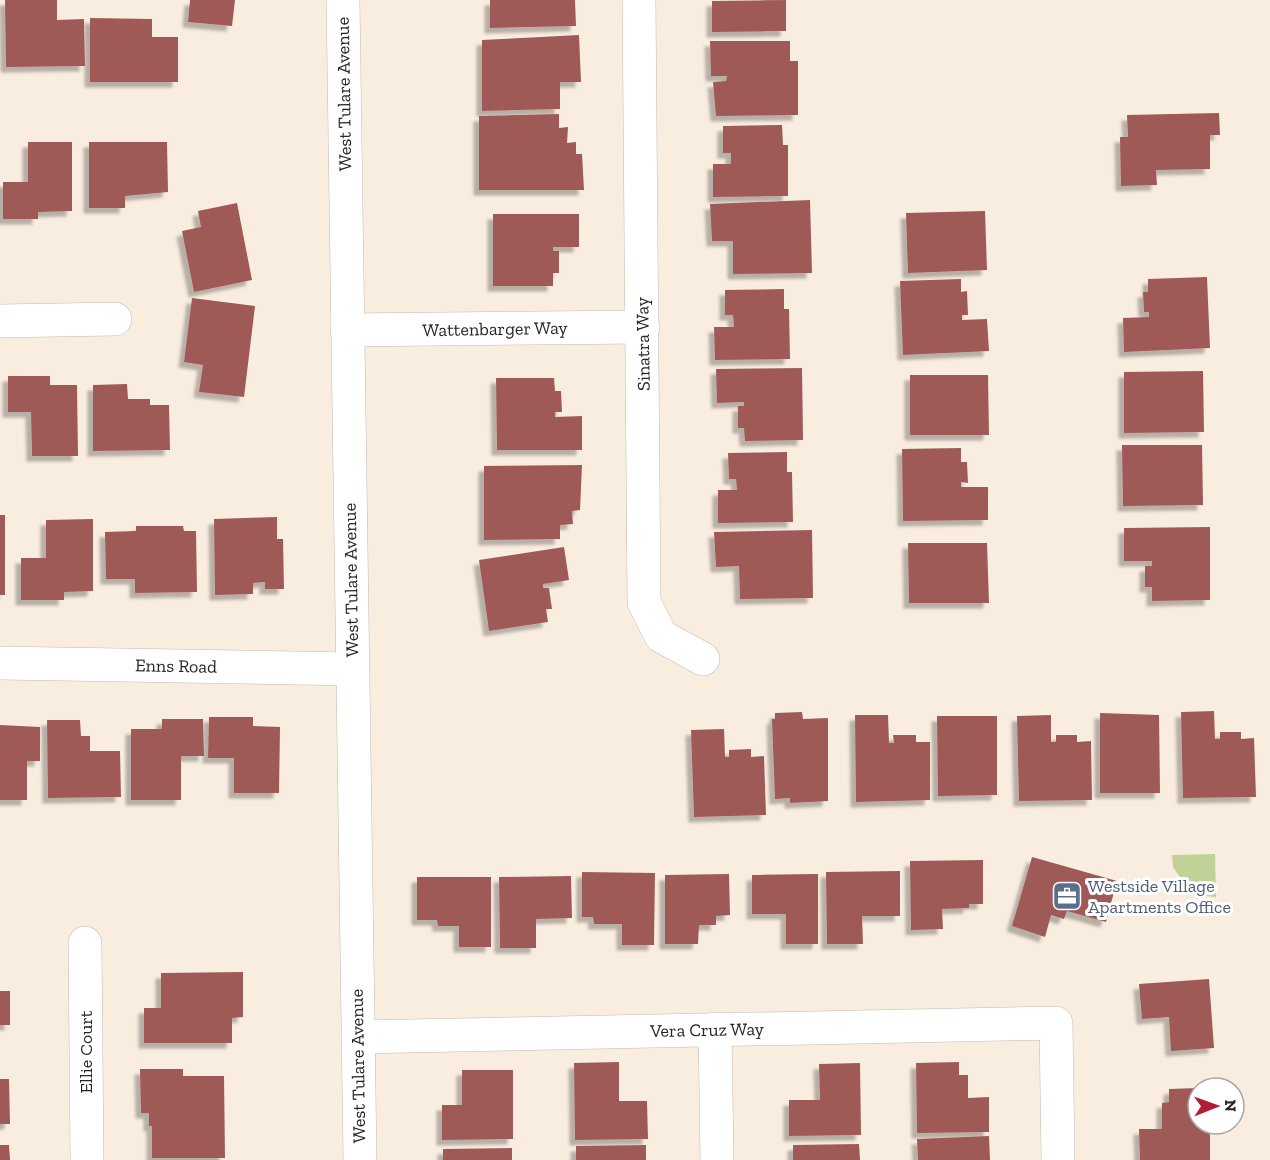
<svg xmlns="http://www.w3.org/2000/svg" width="1270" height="1160" viewBox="0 0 1270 1160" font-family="'Zilla Slab',serif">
<defs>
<filter id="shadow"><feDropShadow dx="-5.5" dy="5.5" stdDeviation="1.5" flood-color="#0004"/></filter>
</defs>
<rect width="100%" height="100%" fill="#f9ede0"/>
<!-- green -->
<polygon fill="#c0d296" points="1215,854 1216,897 1192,895 1173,867 1172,855"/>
<!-- building -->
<g fill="#9f5a59" filter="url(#shadow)">
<polygon points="5,0 57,0 57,20 84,19 85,66 6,67"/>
<polygon points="190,0 235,0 232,26 188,22"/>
<polygon points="490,0 575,0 576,26 490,28"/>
<polygon points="786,0 786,31 712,32 712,1"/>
<polygon points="90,18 152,19 152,37 178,37 178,82 90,82"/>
<polygon points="579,35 581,82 560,82 560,109 482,111 482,40"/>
<polygon points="710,41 790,41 790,61 798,61 798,115 716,116 713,82 726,81 727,76 711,76"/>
<polygon points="1219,113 1220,135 1210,135 1210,169 1156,170 1157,185 1121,186 1120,137 1128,137 1127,115"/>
<polygon points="559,114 559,128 568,127 567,143 576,142 576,154 582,154 584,190 479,190 479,116"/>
<polygon points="782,125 783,145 788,145 788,196 713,197 713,164 731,164 731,153 723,153 723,126"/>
<polygon points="28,142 72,142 72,211 38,212 38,219 3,219 3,182 28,182"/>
<polygon points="89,142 167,142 168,192 125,196 125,208 89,208"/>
<polygon points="810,200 812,273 733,274 733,241 712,241 710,204"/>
<polygon points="237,203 252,280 194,292 182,231 201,227 198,211"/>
<polygon points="985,211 987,270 908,273 906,213"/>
<polygon points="493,214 579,214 579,247 553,247 553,251 559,251 559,273 553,273 553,286 493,286"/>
<polygon points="1207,277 1210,348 1124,352 1123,318 1149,317 1149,312 1144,312 1143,292 1148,292 1148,279"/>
<polygon points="961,279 961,292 967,291 968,315 962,315 962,320 987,319 989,351 903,355 900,281"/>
<polygon points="784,289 784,309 789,309 790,359 715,360 714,327 734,327 733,315 725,315 725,290"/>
<polygon points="192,298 255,306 244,397 199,392 203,365 184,362"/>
<polygon points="802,368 803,440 745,441 744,428 738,428 738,406 744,406 744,402 717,403 716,369"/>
<polygon points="1203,371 1204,432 1124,433 1124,372"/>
<polygon points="910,375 988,375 989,435 910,435"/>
<polygon points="8,376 50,376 50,385 77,385 78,456 32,456 31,412 8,412"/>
<polygon points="496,378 554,378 555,391 561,391 562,412 555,412 555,417 582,416 582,450 497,450"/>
<polygon points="127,384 128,399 150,399 150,405 169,405 170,450 93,451 93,385"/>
<polygon points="1122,445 1202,445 1203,505 1123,506"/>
<polygon points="961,448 961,462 967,462 968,483 961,482 961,487 988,487 988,520 903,521 902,449"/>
<polygon points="787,452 787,472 792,472 793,522 718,523 718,490 737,490 736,479 729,479 728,453"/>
<polygon points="582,465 580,510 572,511 573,524 560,525 560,539 484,540 484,466"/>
<rect x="0" y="515" width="5" height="80"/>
<polygon points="277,517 277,539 283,539 284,589 265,589 265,582 253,583 253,594 215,595 214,519"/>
<polygon points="93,519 93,591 64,592 64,600 21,600 21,558 46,558 46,520"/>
<polygon points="136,526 183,526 184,531 196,531 197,592 135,593 135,579 106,579 105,532 136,531"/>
<polygon points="1210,527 1210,600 1152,601 1152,587 1145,587 1145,566 1152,566 1152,561 1124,561 1124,528"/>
<polygon points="812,530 813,598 740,599 739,566 716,567 714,532"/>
<polygon points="908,543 987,543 989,603 909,603"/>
<polygon points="564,547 569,580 543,584 543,588 549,588 552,609 546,609 548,622 489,631 479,560"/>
<polygon points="1214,711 1215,739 1220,739 1220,732 1241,732 1241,739 1254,738 1256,797 1183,798 1181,712"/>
<polygon points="802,712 803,719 828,718 828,801 790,803 790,798 775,799 772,719 775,719 775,713"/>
<polygon points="1100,713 1159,715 1160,793 1100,793"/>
<polygon points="855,715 888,715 889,743 894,743 893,735 916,735 916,742 930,742 930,800 856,802"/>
<polygon points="1051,715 1051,742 1056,742 1056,735 1077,735 1077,742 1091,741 1092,800 1019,801 1017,716"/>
<polygon points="937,716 997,716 997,795 938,796"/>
<polygon points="209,717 253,717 253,726 280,727 279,793 234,793 234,758 208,758"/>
<polygon points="162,719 203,719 204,756 181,756 181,800 131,800 131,729 162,729"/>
<polygon points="47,720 80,720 81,736 90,736 90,751 120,751 121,797 48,798"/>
<polygon points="0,725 40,727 40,761 27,761 27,800 0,800"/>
<polygon points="724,729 725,757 729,757 729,750 751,749 751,757 764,756 766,815 694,817 691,730"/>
<polygon points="1032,857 1117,881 1106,922 1067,911 1064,919 1051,915 1045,937 1012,926"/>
<polygon points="983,860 983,904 969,904 969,908 942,909 943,929 911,930 910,861"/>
<polygon points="900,871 900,916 862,916 863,944 827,944 826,872"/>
<polygon points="582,872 655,873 654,945 622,945 622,924 594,924 593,917 582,917"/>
<polygon points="729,874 730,915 716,916 716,925 699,925 698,944 665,944 665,875"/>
<polygon points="818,874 818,944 786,944 786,914 752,914 752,875"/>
<polygon points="571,876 572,918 536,919 536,948 500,948 499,877"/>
<polygon points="417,877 491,877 491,947 459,947 459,926 438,926 437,920 417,920"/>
<polygon points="243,972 243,1017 232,1018 232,1043 144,1043 144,1008 161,1008 161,973"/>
<polygon points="1209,979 1214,1048 1171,1051 1169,1017 1142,1019 1139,984"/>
<rect x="0" y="991" width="10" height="34"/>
<polygon points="619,1062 619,1101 647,1101 648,1139 575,1140 574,1063"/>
<polygon points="959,1062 959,1075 968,1075 968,1098 989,1097 989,1132 917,1133 916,1063"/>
<polygon points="860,1063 861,1135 789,1136 789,1100 820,1100 819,1064"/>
<polygon points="140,1069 183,1069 183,1076 224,1076 225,1158 152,1158 152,1126 149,1126 149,1113 141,1113"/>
<polygon points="462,1070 513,1070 513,1139 442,1140 442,1105 462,1105"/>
<polygon points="0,1079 9,1079 10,1124 0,1124"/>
<polygon points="1198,1088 1198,1124 1210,1124 1210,1160 1140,1160 1139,1129 1162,1129 1162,1103 1169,1102 1169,1089"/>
<polygon points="989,1136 990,1160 918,1160 917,1139"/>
<polygon points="859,1144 860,1160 793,1160 793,1145"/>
<polygon points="0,1145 9,1145 10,1160 0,1160"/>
<polygon points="646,1145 646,1160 576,1160 576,1146"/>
<polygon points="512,1148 512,1160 443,1160 443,1149"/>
</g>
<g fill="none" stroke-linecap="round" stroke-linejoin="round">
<!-- minor casing -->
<g stroke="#c4b9ad" stroke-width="34">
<g id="minor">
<polyline points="343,0 360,1160"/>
<polyline points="639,0 644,602 661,636 703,659"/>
<polyline points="0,321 115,319"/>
<polyline points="347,330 643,327"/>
<polyline points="0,663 352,669"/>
<polyline points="85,943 87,1160"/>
<polyline points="715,1029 717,1160"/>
<polyline points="358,1037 1056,1023 1058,1160"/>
</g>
</g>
<!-- minor -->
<use href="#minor" stroke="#fff" stroke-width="33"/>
</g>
<!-- icons -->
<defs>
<g id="office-square" transform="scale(1.5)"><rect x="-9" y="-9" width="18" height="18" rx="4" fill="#5c6f8a" stroke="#fff"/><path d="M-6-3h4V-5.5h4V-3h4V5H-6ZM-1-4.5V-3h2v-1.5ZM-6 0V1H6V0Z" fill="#fff"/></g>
</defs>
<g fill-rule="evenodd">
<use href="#office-square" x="1067" y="896"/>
</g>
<g text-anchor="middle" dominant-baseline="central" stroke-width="6" stroke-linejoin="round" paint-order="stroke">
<!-- street labels -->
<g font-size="18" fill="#28241f" stroke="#fff">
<text transform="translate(344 94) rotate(-91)">West Tulare Avenue</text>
<text transform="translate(495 329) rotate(-1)">Wattenbarger Way</text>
<text transform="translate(643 344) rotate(-91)">Sinatra Way</text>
<text transform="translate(351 580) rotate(-91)">West Tulare Avenue</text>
<text transform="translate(176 666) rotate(1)">Enns Road</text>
<text transform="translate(707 1030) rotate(-1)">Vera Cruz Way</text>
<text transform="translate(86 1052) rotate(-90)">Ellie Court</text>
<text transform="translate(358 1066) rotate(-91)">West Tulare Avenue</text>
</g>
<!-- service labels -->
<g font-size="18" fill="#4e5e75" stroke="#fff" text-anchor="start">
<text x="1088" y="886">Westside Village<tspan x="1088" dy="21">Apartments Office</tspan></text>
</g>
</g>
<!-- north arrow -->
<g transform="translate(1216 1106) rotate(89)"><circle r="28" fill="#ffffff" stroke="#a9a7a5" stroke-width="1.5"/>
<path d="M0-4.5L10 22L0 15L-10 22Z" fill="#b11d34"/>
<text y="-9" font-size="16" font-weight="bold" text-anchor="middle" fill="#28241f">N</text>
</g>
</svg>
